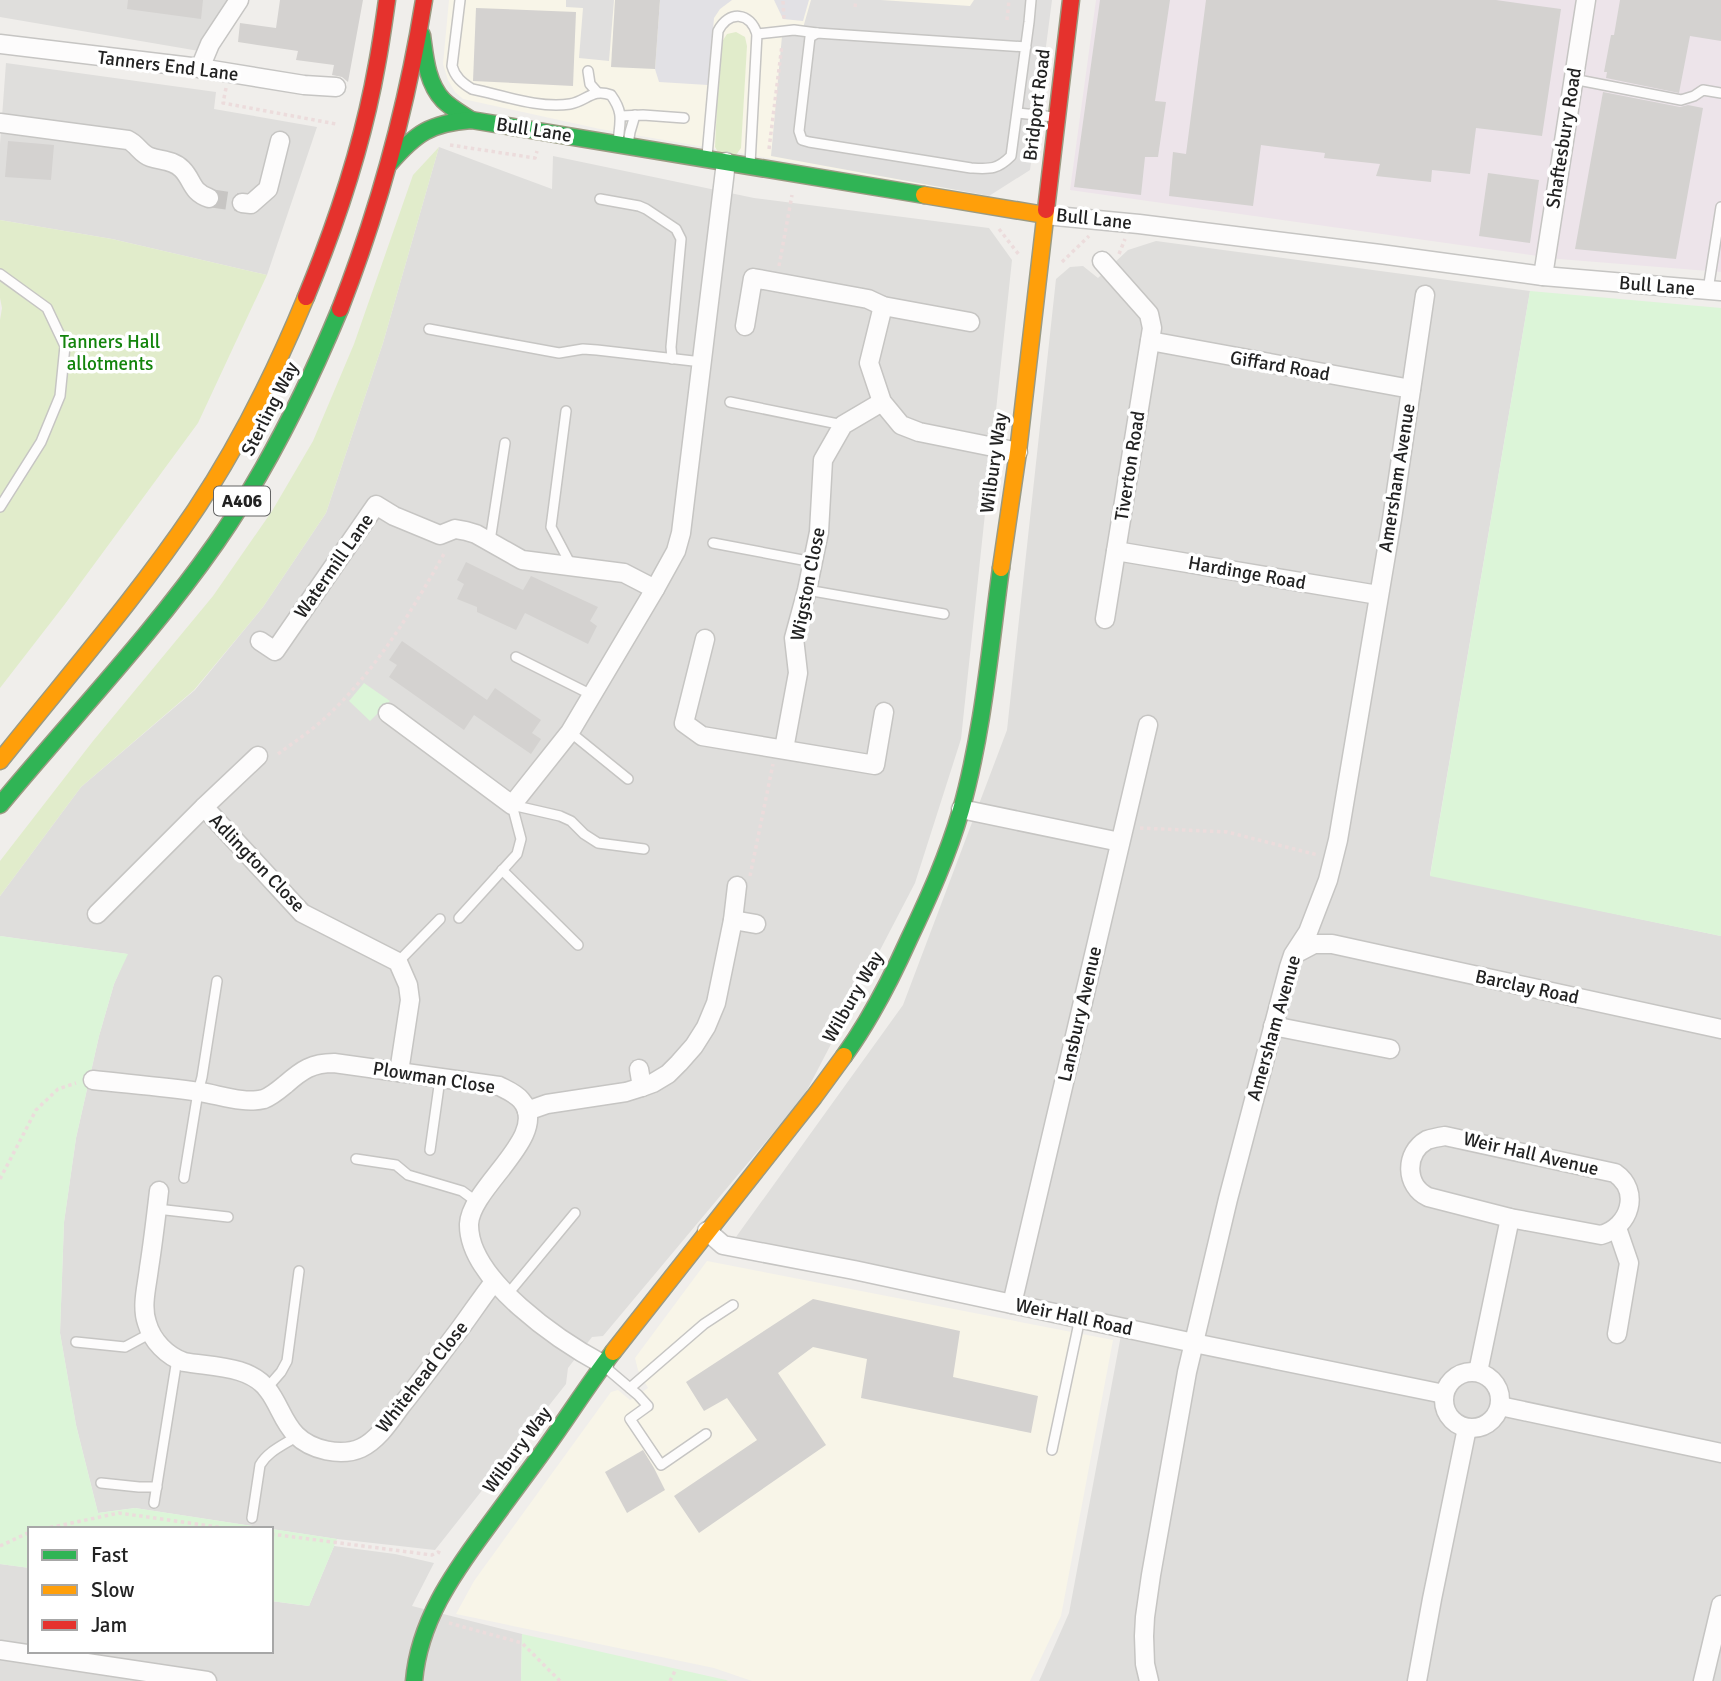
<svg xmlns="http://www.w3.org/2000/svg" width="1721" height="1681" viewBox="0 0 1721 1681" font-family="Signika,sans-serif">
<rect width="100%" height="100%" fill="#f0eeeb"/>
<!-- residential -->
<g fill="#dfdedc">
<polygon points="0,0 228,0 199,51 0,17"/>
<polygon points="6,63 216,92 214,109 317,127 267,275 112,239 0,220 0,144"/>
<polygon points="439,147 552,189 553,156 754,198 989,228 1012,260 961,739 915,883 804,1096 603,1336 592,1337 568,1368 566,1384 435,1550 337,1539 135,1508 98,1513 76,1425 60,1333 64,1222 76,1138 99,1036 114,984 127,954 0,936 0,896 81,787 195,690 263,607 326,513 383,343"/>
<polygon points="1156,241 1530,291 1430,875 1721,936 1721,1681 1039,1681 1069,1613 1124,1319 736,1237 903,1005 1007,730 1056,279 1070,267 1083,266 1098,278 1128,250"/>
<polygon points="334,1546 395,1554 434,1563 412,1606 522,1634 521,1681 0,1681 0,1564 30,1568 30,1651 271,1651 271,1601 309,1606"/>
</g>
<!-- industrial -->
<polygon fill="#ede4ea" points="1096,0 1721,0 1721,272 1559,259 1070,190"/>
<!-- education -->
<g fill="#f8f5e8">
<polygon points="449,0 1051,0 989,196 600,129 463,99 455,92 448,80 443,64"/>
<polygon points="707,1261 1113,1340 1061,1616 1030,1681 752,1681 714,1668 456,1614 474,1581 611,1392 618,1390 630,1400 648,1388 638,1370 635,1358"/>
</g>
<!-- grass -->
<g fill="#e1eccb">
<polygon points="736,32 745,37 747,46 741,148 736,155 718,152 715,147 720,45 727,34"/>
<polygon points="439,147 383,343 326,513 263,607 194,690 81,787 0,896 0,861 93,741 213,596 272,511 313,441 354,344 413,175"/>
<polygon points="0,220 112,239 267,275 198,423 65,604 0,688 0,320 2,308 0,298"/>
</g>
<!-- park -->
<g fill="#dcf5d8">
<polygon points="1530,291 1721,308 1721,936 1430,876"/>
<polygon points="364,683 390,701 370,721 349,701"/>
<polygon points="0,936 128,954 114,984 99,1036 76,1138 64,1222 60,1333 76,1425 98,1513 135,1508 337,1539 309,1606 271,1601 271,1529 30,1529 30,1568 0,1564"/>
<polygon points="522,1634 726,1680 728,1681 521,1681"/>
</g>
<!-- parking -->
<g fill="#e0dfde">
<polygon points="566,0 614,0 609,61 579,58 583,8 566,7"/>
<polygon points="811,0 881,0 970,6 974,0 1052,0 1030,170 989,196 771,156 782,36 801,35"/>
</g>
<!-- plaza -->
<g fill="#e2e1e5">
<polygon points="660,0 732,0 720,9 714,18 708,85 659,82 655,69"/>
<polygon points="774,0 809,0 803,21 783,19"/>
</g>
<!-- building -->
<g fill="#d4d2d0">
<polygon points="128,0 203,0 201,19 127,9"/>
<polygon points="280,0 363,0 348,82 342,77 332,75 334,65 296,60 298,51 238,42 240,23 276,28"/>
<polygon points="615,0 660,0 655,69 611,67"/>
<polygon points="1100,0 1170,0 1155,101 1166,102 1158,157 1145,157 1141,195 1074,187"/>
<polygon points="1206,0 1496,0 1561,9 1542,136 1476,128 1470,174 1432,170 1431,182 1376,176 1380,164 1324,158 1325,153 1261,145 1253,206 1169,196 1173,152 1186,154"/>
<polygon points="1620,0 1721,0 1721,41 1690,36 1679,93 1606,78 1607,72 1604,72 1611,35 1614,35"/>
<polygon points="476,8 576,12 573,86 473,81"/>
<polygon points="1603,92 1680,107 1688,105 1703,108 1676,259 1575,249"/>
<polygon points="8,141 54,145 51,180 5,177"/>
<polygon points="1488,173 1539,180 1530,243 1479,236"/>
<polygon points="466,562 523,590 531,576 598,607 590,621 597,626 588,644 525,613 516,630 477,612 477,607 457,599 464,584 457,580"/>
<polygon points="402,641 487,700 495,688 541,720 532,733 541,739 531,754 474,715 464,730 389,677 397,665 389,660"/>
<polygon points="813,1299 960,1331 953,1377 1038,1396 1031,1433 861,1398 867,1359 813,1347 778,1373 826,1445 699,1533 674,1496 757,1440 727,1398 704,1411 686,1382"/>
<polygon points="643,1450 654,1468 665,1490 627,1513 605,1472"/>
</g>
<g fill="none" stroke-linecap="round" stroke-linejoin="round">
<!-- street-tunnel -->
<polyline stroke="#c7c5c3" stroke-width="18" stroke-dasharray="18 9" stroke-linecap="butt" points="209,198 242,203"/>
<!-- lane casing -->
<g stroke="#c6c5c3" stroke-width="12">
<g id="lane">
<path d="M460,0L452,66C455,77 462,83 472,89C502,95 539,109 570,104C587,101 592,88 611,95C624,113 620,121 618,142"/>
<polyline points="757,34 794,30 817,33"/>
<path d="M1026,47L817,33L810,37L799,131L802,140L809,142L971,168C990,169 997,170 1011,156L1029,22L1031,0"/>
<polyline points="588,71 590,84 597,92"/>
<polyline points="1573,79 1681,100 1694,96 1703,90 1721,93"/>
<polyline points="1018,113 1054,117"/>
<polyline points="621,116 643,115 684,118"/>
<polyline points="628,144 630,132 635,115"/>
<path d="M707,156L718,31C729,10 750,12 757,34L750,164"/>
<polyline points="600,199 639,206 646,209 676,229 681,239 671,347 672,359"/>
<polyline points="0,274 47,308 65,346 60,396 41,442 0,507"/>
<polyline points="1708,290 1721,207"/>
<polyline points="429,329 559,353 583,349 597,350 702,362"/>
<polyline points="730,402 843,425"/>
<polyline points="566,411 551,527 571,565"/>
<polyline points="490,541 505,443"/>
<polyline points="713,543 813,562"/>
<polyline points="807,590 944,614"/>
<polyline points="516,657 592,695"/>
<polyline points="570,732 628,779"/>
<polyline points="502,870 578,945"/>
<polyline points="459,918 517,854 521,839 512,805 560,816 571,821 584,834 598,843 644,849"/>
<polyline points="398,962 440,919"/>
<polyline points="430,1150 440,1079"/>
<polyline points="356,1159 396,1165 408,1175 462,1191 477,1202"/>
<polyline points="184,1178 198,1092 202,1077 217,981"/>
<polyline points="157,1209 228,1217"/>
<polyline points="507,1295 575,1213"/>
<polyline points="76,1342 125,1347 151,1333"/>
<polyline points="605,1367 638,1395 648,1406 630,1419 661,1465 706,1434"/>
<polyline points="267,1388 281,1372 287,1361 299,1271"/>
<polyline points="630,1388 704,1324 733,1305"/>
<polyline points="1052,1450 1080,1318"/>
<polyline points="101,1483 139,1487 157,1487"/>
<polyline points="154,1503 177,1359"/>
<path d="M252,1518L260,1465C268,1451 284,1445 297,1436"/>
</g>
</g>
<!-- street casing -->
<g stroke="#c6c5c3" stroke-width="21">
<g id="street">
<polyline points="0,44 200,68 304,85 336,87"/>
<polyline points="200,68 210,44 239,0"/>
<path d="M0,123L128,140C137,144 141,154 150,157C162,161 173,160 182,169C193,180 191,192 209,198"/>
<polyline points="242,203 251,204 268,189 280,141"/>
<polyline points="1045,215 1139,224 1380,254 1543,276 1721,291"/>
<polyline points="1102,261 1149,314 1152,328 1105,619"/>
<polyline points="1543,276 1586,0"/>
<polyline points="883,306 869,363 882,402 901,425 919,432 1018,452"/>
<polyline points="745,326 753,278 868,299 883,306 970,322"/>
<polyline points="1150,341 1411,389"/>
<polyline points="1116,551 1378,595"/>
<polyline points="705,639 684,723 702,736 875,765 884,712"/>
<polyline points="260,641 275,651 376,505 394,516 440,535 455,529 466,531 476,534 522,560 624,573 655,589 676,551 681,533 726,162"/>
<polyline points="388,713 512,805 570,732 655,589"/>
<polyline points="784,749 798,673 794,638 807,590 819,532 823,460 843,425 882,402"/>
<polyline points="204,807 302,913 398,962 408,985 410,1000 399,1072"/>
<polyline points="961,809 1120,842"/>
<polyline points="97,914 204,807 258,756"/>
<polyline points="733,920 756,924"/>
<polyline points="1295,954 1314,944 1332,944 1721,1029"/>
<polyline points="1273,1026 1390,1049"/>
<polyline points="639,1069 642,1087"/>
<path d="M93,1080C129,1084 165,1087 200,1092C220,1095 244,1104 264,1099C272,1096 280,1089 286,1084C302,1070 312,1063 334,1063L499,1086C507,1090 515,1093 521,1100C552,1135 471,1186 469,1224C468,1280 561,1342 604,1365"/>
<polyline points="527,1111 547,1104 626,1092 642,1087 653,1083 668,1074 679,1063 694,1046 706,1027 716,1003 733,920 737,886"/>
<path d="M1445,1136L1615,1173C1641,1191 1630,1227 1601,1235L1510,1218L1428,1197C1405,1186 1404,1153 1427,1140C1433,1138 1439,1137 1445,1136Z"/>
<path d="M159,1191C156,1217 153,1243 149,1268C147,1286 141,1306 147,1323C152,1341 167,1356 184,1362C211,1367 250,1365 268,1390C279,1404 283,1422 296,1435C311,1450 341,1457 361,1448C378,1440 390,1421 401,1406C421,1381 440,1355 459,1330C471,1314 482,1297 494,1282"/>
<polyline points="1617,1228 1629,1263 1617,1334"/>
<polyline points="707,1231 723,1245 854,1270 1194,1343 1444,1394"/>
<polyline points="1012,1304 1148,725"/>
<circle cx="1472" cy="1400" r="28"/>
<polyline points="1478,1372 1510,1218"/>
<polyline points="1500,1406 1721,1453"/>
<polyline points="0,1650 207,1681"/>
<polyline points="1149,1681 1145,1664 1144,1636 1145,1617 1151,1575 1187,1372 1228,1199 1289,967 1293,955 1308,932 1328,880 1338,840 1392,519 1425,295"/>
<polyline points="1417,1681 1432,1599 1467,1428"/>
<polyline points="1703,1681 1721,1605"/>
</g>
</g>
<!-- fast casing -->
<g stroke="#9b9a82" stroke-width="19">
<g id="fast">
<path d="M422,35C425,57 427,83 443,100C451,108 462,114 471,120"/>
<path d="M390,163C416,133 431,123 471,120L924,195"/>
<path d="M0,805C72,718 151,636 216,543C267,470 306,391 340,309"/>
<path d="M844,1056C870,1020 891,979 909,939C929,897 948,855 961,810C983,732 990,648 1001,568"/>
<path d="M414,1681C419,1622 452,1575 486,1529C503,1506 520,1483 536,1461C563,1425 586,1387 613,1352"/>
</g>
</g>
<!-- slow casing -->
<g stroke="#9b9a82" stroke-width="19">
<g id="slow">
<polyline points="924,195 1045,215"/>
<polyline points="1001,568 1018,452 1046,210"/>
<path d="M0,761C66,678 137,597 196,509C240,443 276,370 306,297"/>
<polyline points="613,1352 814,1097 844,1056"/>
</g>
</g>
<!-- jam casing -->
<g stroke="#9b9a82" stroke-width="19">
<g id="jam">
<polyline points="1046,210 1071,0"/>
<path d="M306,297C337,222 363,144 377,64C381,43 384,21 387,0"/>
<path d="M340,309C379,209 407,106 424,0"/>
</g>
</g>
<!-- path -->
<g stroke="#ecdcdc" stroke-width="3.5" stroke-dasharray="3.5 3.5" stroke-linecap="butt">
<polyline points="783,1 784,20"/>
<polyline points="855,7 856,0"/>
<polyline points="1007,20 1009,0"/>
<polyline points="226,88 223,103 336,124"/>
<polyline points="450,145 535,158 537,151"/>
<polyline points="769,149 782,45"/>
<polyline points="999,229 1020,256"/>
<polyline points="1119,254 1125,239"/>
<polyline points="1062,262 1089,236"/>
<polyline points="779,266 792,195"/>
<path d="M278,754C294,742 311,731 325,718C375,672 412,611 445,552"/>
<polyline points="1140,828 1227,832 1318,855"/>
<polyline points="750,876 773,764"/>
<polyline points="0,1179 36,1110 58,1089 76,1083"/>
<polyline points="43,1529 119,1513 232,1529"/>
<polyline points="271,1534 432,1555 438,1552 442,1554"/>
<polyline points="0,1546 30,1532"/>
<polyline points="449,1623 522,1643 560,1681"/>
<polyline points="670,1681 676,1669"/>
</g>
<!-- lane -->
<use href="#lane" stroke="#fdfcfc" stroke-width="9"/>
<!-- street -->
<use href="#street" stroke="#fdfcfc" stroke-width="18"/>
<!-- fast -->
<use href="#fast" stroke="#30b455" stroke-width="16"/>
<!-- slow -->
<use href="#slow" stroke="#ff9f0a" stroke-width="16"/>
<!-- jam -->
<use href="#jam" stroke="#e5322d" stroke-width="16"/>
</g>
<g text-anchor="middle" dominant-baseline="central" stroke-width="7" stroke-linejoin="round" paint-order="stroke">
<!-- shield labels -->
<rect fill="#fff" stroke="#646464" stroke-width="2" x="214" y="486.5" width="56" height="29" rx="5"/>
<g font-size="18" font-weight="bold" fill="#222">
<text x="242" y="501">A406</text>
</g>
<!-- street labels -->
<g font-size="19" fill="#222" stroke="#fff">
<text transform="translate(168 66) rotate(7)">Tanners End Lane</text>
<text transform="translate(1037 105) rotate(-83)">Bridport Road</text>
<text transform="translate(534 130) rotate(9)">Bull Lane</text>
<text transform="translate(1564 138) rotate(-81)">Shaftesbury Road</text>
<text transform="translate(1094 219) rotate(6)">Bull Lane</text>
<text transform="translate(1657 286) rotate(5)">Bull Lane</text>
<text transform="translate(1280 366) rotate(10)">Giffard Road</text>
<text transform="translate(270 409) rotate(-63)">Sterling Way</text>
<text transform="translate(994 463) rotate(-82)">Wilbury Way</text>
<text transform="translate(1130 466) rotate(-81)">Tiverton Road</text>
<text transform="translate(1397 478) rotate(-81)">Amersham Avenue</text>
<text transform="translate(334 566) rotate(-55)">Watermill Lane</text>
<text transform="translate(1247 573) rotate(10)">Hardinge Road</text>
<text transform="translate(808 584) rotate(-79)">Wigston Close</text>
<text transform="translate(257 863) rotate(46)">Adlington Close</text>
<text transform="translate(1527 987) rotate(12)">Barclay Road</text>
<text transform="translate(853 997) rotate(-60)">Wilbury Way</text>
<text transform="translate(1080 1014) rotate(-77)">Lansbury Avenue</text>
<text transform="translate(1274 1028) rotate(-74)">Amersham Avenue</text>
<text transform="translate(434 1078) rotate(9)">Plowman Close</text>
<text transform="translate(1531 1154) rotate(13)">Weir Hall Avenue</text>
<text transform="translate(1074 1317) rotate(12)">Weir Hall Road</text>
<text transform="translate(422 1377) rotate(-52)">Whitehead Close</text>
<text transform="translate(517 1450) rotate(-54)">Wilbury Way</text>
</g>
<!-- park labels -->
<g font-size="19" fill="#13840c" stroke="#fff">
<text x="110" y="342">Tanners Hall<tspan x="110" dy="22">allotments</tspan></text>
</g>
</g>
<!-- legend -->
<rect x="28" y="1527" width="245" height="126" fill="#ffffff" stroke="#a7a7a7" stroke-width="2"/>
<rect x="42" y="1550" width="35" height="10" fill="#30b455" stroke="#a7a7a7" stroke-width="2"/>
<text x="91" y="1562" font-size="21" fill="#222222">Fast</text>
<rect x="42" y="1585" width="35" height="10" fill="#ff9f0a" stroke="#a7a7a7" stroke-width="2"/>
<text x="91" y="1597" font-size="21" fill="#222222">Slow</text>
<rect x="42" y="1620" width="35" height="10" fill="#e5322d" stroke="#a7a7a7" stroke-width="2"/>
<text x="91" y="1632" font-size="21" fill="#222222">Jam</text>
</svg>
